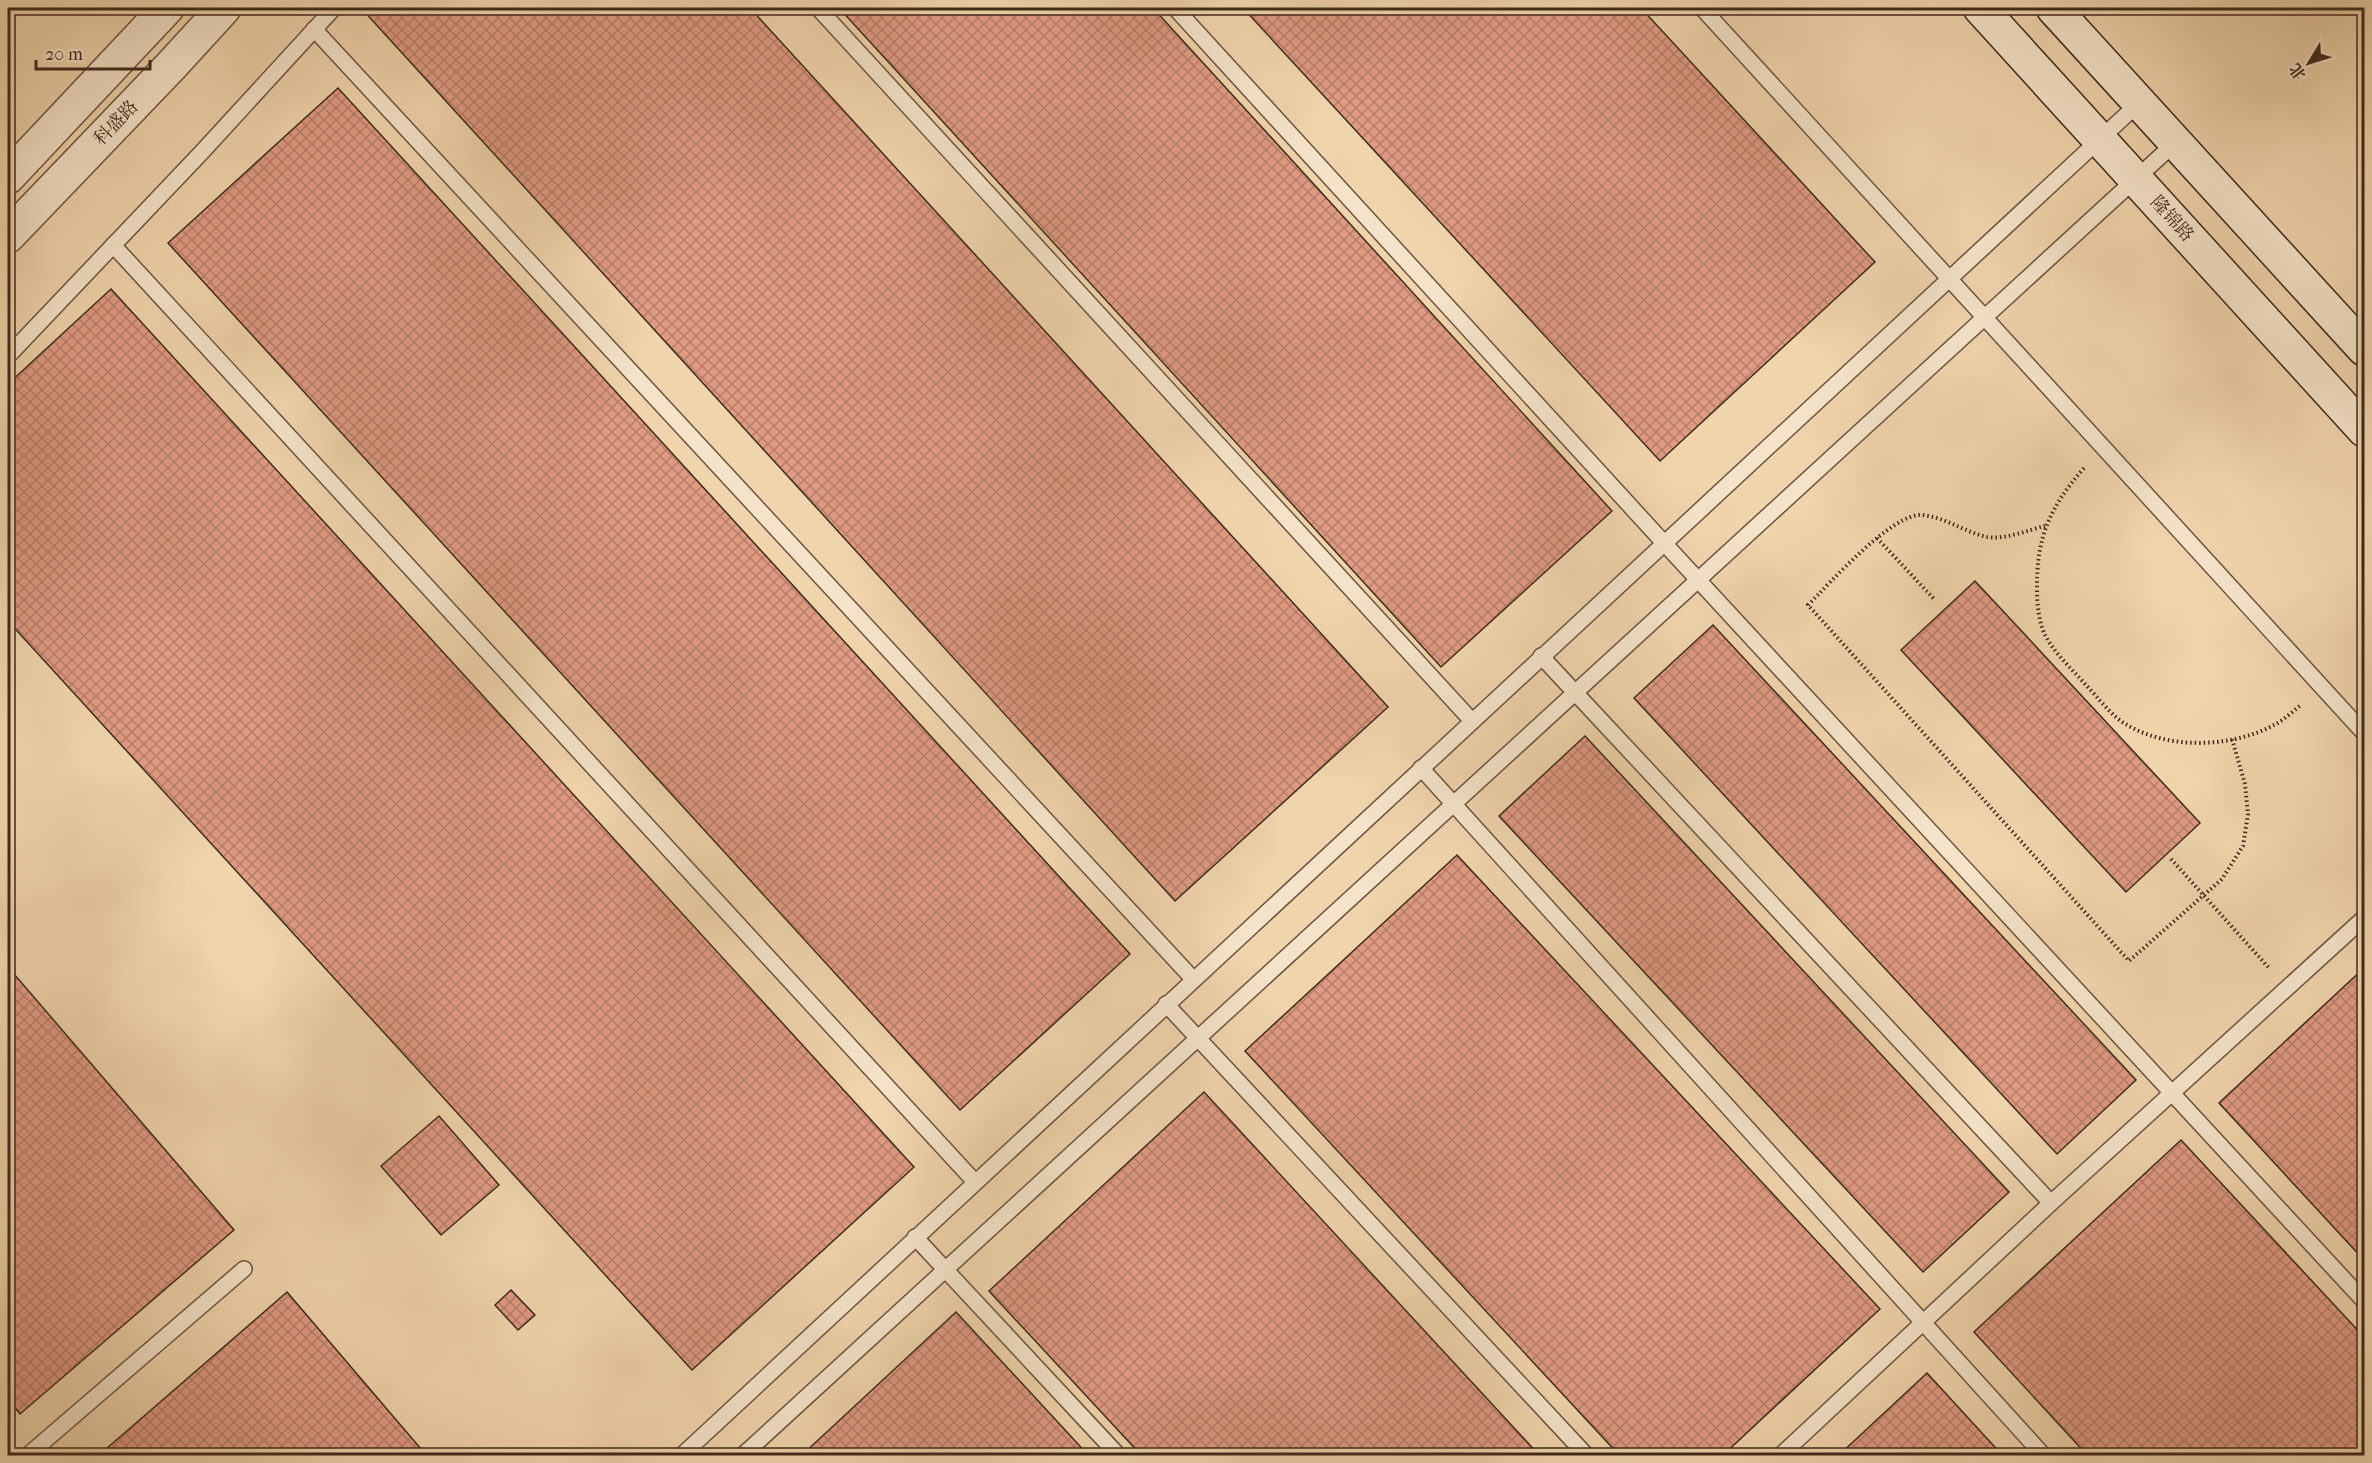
<svg xmlns="http://www.w3.org/2000/svg" width="2372" height="1463" viewBox="0 0 2372 1463" font-family="'IM FELL French Canon','Noto Serif SC',serif">
<defs>
<pattern id="building-cross-hatch" width="8" height="8" patternUnits="userSpaceOnUse" patternTransform="scale(1.5)"><rect width="8" height="8" fill="#df9a82"/><path d="M0 0l8 8M0 8l8-8" fill="none" stroke="#b67e6a"/></pattern>
</defs>
<rect width="100%" height="100%" fill="#f0d4ac"/>
<filter id="stains"><feTurbulence type="fractalNoise" baseFrequency=".00333" numOctaves="4"/><feColorMatrix values="0 0 0 0 .2 0 0 0 0 .09 0 0 0 0 .02 0 0 0 .5 -.17"/></filter>
<radialGradient id="worn" r=".72"><stop offset=".6" stop-color="#630" stop-opacity="0"/><stop offset="1" stop-color="#630" stop-opacity=".3"/></radialGradient>
<!-- building -->
<g fill="url(#building-cross-hatch)" stroke="#3f2a1d" stroke-width="1.5">
<polygon points="363,8 750,8 1388,707 1175,901 362,9"/>
<polygon points="839,8 1153,8 1612,511 1441,667"/>
<polygon points="1243,8 1641,8 1875,262 1660,461"/>
<polygon points="338,88 1130,954 960,1110 168,243"/>
<polygon points="111,289 914,1167 692,1370 8,621 8,384"/>
<polygon points="1975,581 2200,823 2126,892 1901,650"/>
<polygon points="1713,625 2136,1080 2057,1154 1634,698"/>
<polygon points="1585,736 2009,1192 1923,1272 1499,816"/>
<polygon points="1457,855 1880,1309 1722,1456 1620,1456 1245,1051"/>
<polygon points="8,967 234,1230 20,1414 8,1399"/>
<polygon points="2364,968 2364,1260 2219,1103"/>
<polygon points="1204,1092 1540,1456 1142,1456 989,1291"/>
<polygon points="439,1116 499,1185 441,1235 381,1166"/>
<polygon points="2181,1140 2364,1337 2364,1456 2088,1456 1974,1332"/>
<polygon points="511,1290 535,1315 518,1330 495,1305"/>
<polygon points="287,1292 427,1456 98,1456"/>
<polygon points="956,1312 1089,1456 801,1456"/>
<polygon points="1927,1373 2003,1456 1838,1456"/>
</g>
<g fill="none" stroke-linecap="round" stroke-linejoin="round">
<!-- service casing -->
<g stroke="#6b5441" stroke-width="18">
<g id="service">
<polyline points="818,8 1472,721"/>
<polyline points="1175,8 1664,543 2364,1301"/>
<polyline points="1702,8 2364,733"/>
<polyline points="314,29 1193,979"/>
<polyline points="113,245 975,1182"/>
<polyline points="8,356 201,153 334,8"/>
<polyline points="1541,656 2051,1203"/>
<polyline points="1421,768 2044,1456"/>
<polyline points="1166,1004 1587,1456"/>
<polyline points="915,1237 1119,1456"/>
<polyline points="27,1456 244,1269"/>
<polyline points="681,1456 2140,102"/>
<polyline points="742,1456 2176,142"/>
<polyline points="1780,1456 2051,1203 2364,918"/>
</g>
</g>
<!-- tertiary casing -->
<g stroke="#6b5441" stroke-width="36">
<g id="tertiary">
<polyline points="8,177 167,8"/>
<polyline points="8,236 171,66 224,8"/>
</g>
</g>
<!-- secondary casing -->
<g stroke="#3f2a1d" stroke-width="36">
<g id="secondary">
<polyline points="1980,8 2364,430"/>
<polyline points="2053,8 2364,349"/>
</g>
</g>
<!-- path -->
<g stroke="#3f2a1d" stroke-width="4" stroke-dasharray="1.5 3" stroke-linecap="butt">
<path d="M2084,468C2050,507 2036,537 2037,591C2037,604 2039,623 2045,635C2055,654 2071,668 2085,684C2098,697 2111,716 2127,725C2170,750 2232,748 2276,724C2285,719 2293,711 2301,705"/>
<path d="M2045,526C2028,530 2005,540 1987,537C1964,532 1945,517 1922,515C1892,513 1830,583 1808,605L2129,961L2222,879L2243,846L2248,814L2245,784L2232,739"/>
<polyline points="1877,538 1934,599"/>
<polyline points="2171,859 2269,968"/>
</g>
<!-- service -->
<use href="#service" stroke="#f5e3c9" stroke-width="15"/>
<!-- tertiary -->
<use href="#tertiary" stroke="#f5e3c9" stroke-width="33"/>
<!-- secondary -->
<use href="#secondary" stroke="#f5e3c9" stroke-width="33"/>
</g>
<g text-anchor="middle" dominant-baseline="central" stroke-width="4.5" stroke-linejoin="round" paint-order="stroke">
<!-- street labels -->
<g font-size="18" fill="#3f2a1d" stroke="#f5e3c9">
<text transform="translate(116 123) rotate(-46)">科盛路</text>
<text transform="translate(2172 219) rotate(48)">隆锦路</text>
</g>
</g>
<!-- margin -->
<rect width="2372" height="1463" fill="none" stroke="#f0d4ac" stroke-width="30"/>
<rect x="9" y="9" width="2354" height="1445" fill="none" stroke="#3f2a1d" stroke-width="3"/>
<rect x="15" y="15" width="2342" height="1433" fill="none" stroke="#3f2a1d" stroke-width="1.5"/>
<!-- north arrow -->
<g transform="translate(2309 63) rotate(232)" stroke="#f5e3c9" stroke-width="4.5" paint-order="stroke">
<path d="M0-4.5L10 22L0 15L-10 22Z" fill="#3f2a1d"/>
<text y="-9" font-size="16" font-weight="bold" text-anchor="middle" fill="#3f2a1d">北</text>
</g>
<!-- scale -->
<path d="M36 60v9h114v-9" fill="none" stroke="#3f2a1d" stroke-width="3"/>
<text x="45" y="60" font-size="18" fill="#3f2a1d" stroke="#f5e3c9" stroke-width="4.5" paint-order="stroke">20 m</text>
<rect width="100%" height="100%" filter="url(#stains)"/>
<rect width="100%" height="100%" fill="url(#worn)"/>
</svg>
